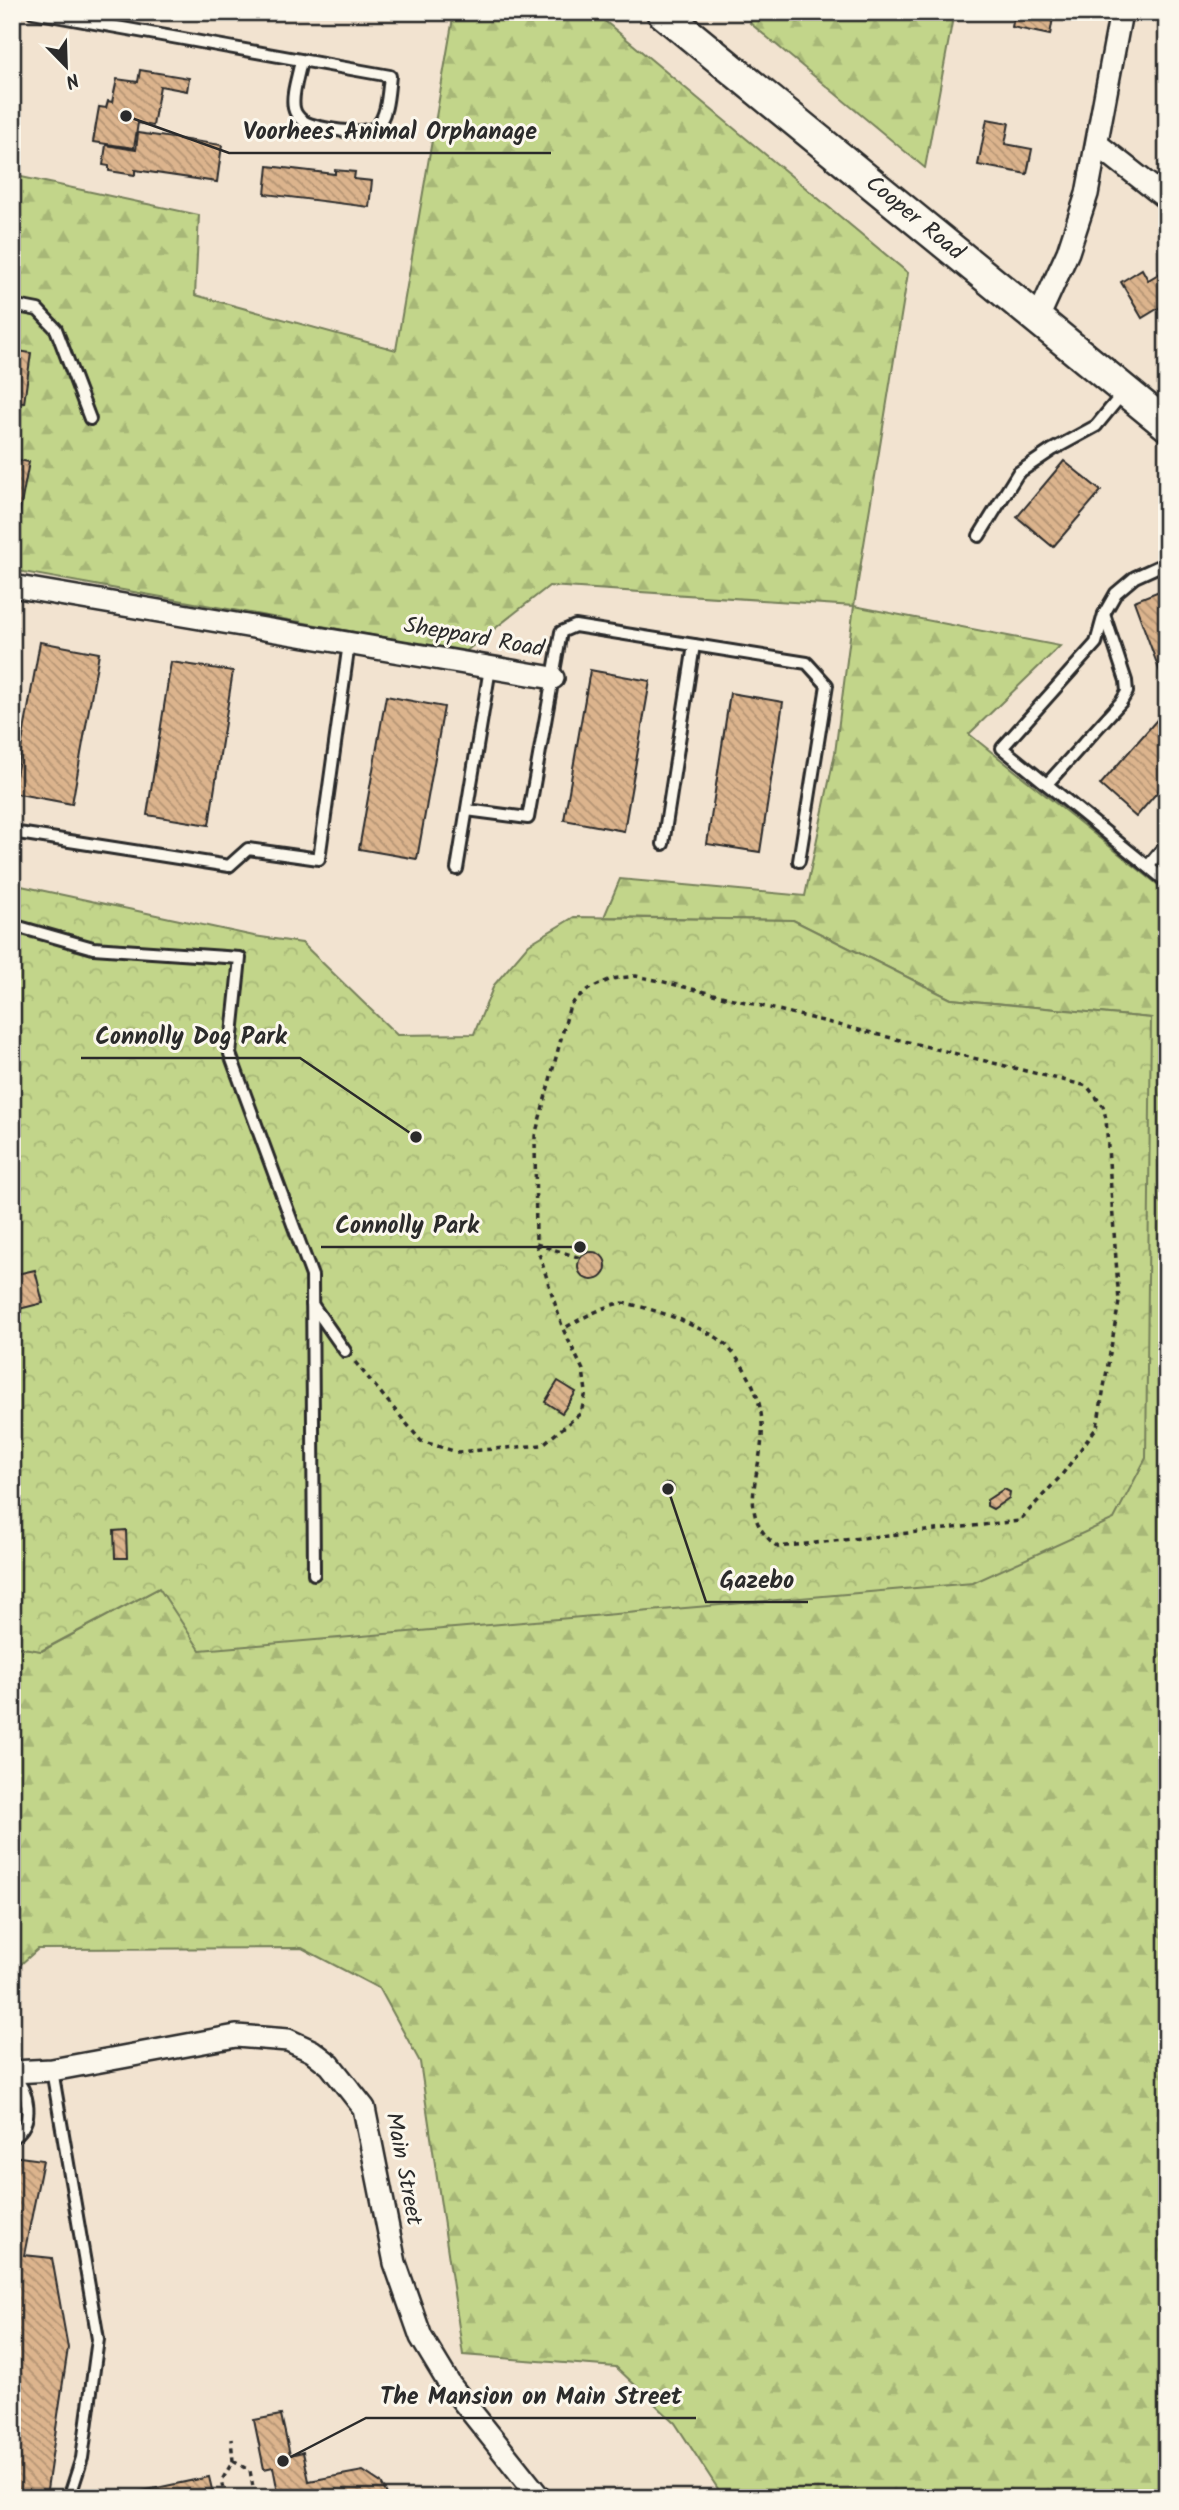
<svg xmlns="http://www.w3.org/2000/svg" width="1179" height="2510" viewBox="0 0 1179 2510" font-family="Kalam,sans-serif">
<defs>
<pattern id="forest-firs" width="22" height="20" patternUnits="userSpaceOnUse" patternTransform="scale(1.75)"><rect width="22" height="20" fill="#c2d58a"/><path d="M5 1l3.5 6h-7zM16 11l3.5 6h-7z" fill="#a7b777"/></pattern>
<pattern id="park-crowns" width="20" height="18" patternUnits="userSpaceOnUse" patternTransform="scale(1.75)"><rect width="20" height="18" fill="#c2d58a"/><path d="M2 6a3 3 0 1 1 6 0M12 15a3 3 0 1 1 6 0" fill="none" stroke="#a7b777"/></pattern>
<pattern id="building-back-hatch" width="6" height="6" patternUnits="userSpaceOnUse" patternTransform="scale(1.75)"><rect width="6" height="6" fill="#dcb48d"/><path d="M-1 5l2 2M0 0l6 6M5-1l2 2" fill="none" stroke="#b39373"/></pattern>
</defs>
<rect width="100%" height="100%" fill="#f2e3d0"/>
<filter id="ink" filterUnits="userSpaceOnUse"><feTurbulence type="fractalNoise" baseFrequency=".0143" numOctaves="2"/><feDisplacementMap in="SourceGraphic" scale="14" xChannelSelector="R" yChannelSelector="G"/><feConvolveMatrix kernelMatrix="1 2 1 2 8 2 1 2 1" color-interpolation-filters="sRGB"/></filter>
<g filter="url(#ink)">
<!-- forest -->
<g fill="url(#forest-firs)" stroke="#76805a" stroke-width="2">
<polygon points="454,12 594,12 908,273 854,606 1060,646 969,734 1167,892 1167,2498 724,2498 675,2423 616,2367 463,2355 420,2062 380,1989 302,1948 38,1949 12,1972 12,1646 42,1651 159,1588 1151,1018 951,999 793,920 604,917 620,879 805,896 835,753 854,606 549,586 465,652 12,570 12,175 199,215 195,295 396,350"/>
<polygon points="758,12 954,12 925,168 750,23"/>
</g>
<!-- park -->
<polygon fill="url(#park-crowns)" stroke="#76805a" stroke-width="2" points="12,884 254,936 302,943 397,1035 474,1034 494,985 529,944 574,917 793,920 951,999 1151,1018 1146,1458 1114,1519 973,1583 200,1650 159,1588 41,1651 12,1646"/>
<!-- building -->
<g fill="url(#building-back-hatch)" stroke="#2b2b2b" stroke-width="2">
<polygon points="1015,12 1054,12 1050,35 1012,27"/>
<polygon points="140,70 189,78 187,91 160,86 153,126 138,123 134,148 93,142 99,107 106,108 108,101 112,102 117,79 138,82"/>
<polygon points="987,119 1009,123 1005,144 1032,149 1027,174 978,165"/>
<polygon points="138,133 222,145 217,182 135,170 135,175 109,171 109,166 103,165 106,145 136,150"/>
<polygon points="268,166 335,174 335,170 355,172 354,179 372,181 369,207 265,194"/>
<polygon points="1142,269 1148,280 1167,269 1167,303 1142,318 1121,282"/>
<polygon points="12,350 31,353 24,403 12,401"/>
<polygon points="12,459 29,462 16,532 12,532"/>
<polygon points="1064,461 1101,491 1053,547 1017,517"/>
<polygon points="1167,588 1167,691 1134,601"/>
<polygon points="40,642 99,653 72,804 13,793"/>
<polygon points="171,662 233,671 209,825 147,815"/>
<polygon points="590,670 650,681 624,831 564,820"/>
<polygon points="730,693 783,702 760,852 707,844"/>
<polygon points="386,696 444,707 417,859 359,849"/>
<polygon points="1167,705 1167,781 1136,817 1100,785 1162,714 1159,711 1165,709"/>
<circle cx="592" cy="1266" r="14"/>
<polygon points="35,1270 43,1303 19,1309 12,1275"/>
<polygon points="558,1381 576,1392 562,1413 545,1402"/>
<circle cx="668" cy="1489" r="6"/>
<polygon points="1004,1489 1010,1492 1009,1498 993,1509 987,1506 987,1500"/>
<polygon points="126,1530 127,1558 115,1558 114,1531"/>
<polygon points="12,2156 43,2160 24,2255 52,2258 68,2348 46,2496 12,2492"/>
<polygon points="281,2415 290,2455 303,2452 309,2481 363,2471 381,2483 389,2498 279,2498 273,2467 264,2469 254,2420"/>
<polygon points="209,2477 214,2498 109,2498"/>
</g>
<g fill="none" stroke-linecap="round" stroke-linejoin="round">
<!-- lane casing -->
<g stroke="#2b2b2b" stroke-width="16">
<g id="lane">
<path d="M33,12C152,34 271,54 390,76C388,91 388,116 376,127C365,136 315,129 303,121C299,118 295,113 294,108C291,94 299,74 301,60"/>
<polyline points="12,305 38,310 56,329 90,419"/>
<polyline points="979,536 1018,473 1052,450 1096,426 1123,393"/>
<polyline points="1167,566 1157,567 1135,577 1116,593 1104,614 1096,643 1002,748 1167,882"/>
<polyline points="1047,784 1121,702 1127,692 1126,681 1104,614"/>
<polyline points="467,810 528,818 561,632 575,626 807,663 827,685 799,861"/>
<polyline points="12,832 229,866 248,849 319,859 349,643"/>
<polyline points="663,844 694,645"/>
<polyline points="1148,866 1167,843"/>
<polyline points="457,869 490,668"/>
<polyline points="12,925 93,948 240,958 230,1054 312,1276 314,1574"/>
<polyline points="312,1304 345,1351"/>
<polyline points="52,2070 98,2339 82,2458 69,2498"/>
<path d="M12,2073C29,2092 36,2122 12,2138"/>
</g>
</g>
<!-- street casing -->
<g stroke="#2b2b2b" stroke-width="26">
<g id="street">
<polyline points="1097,144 1167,199"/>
<polyline points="1038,318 1068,252 1087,194 1121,12"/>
<polyline points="12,586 553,678"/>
<polyline points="12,2072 52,2070 236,2036 288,2040 312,2051 330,2065 364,2108 395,2263 421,2337 450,2385 540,2498"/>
</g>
</g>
<!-- secondary casing -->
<g stroke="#2b2b2b" stroke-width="35">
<g id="secondary">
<path id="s1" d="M662,12L1167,425"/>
</g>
</g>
<!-- path -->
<g stroke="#2b2b2b" stroke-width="3.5" stroke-dasharray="5 5" stroke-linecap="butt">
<polyline points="536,1244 581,1258"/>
<path d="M355,1362L421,1441L457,1452L542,1445L581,1413L586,1392L583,1370L563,1329L536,1244L535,1136L570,1005L589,989L611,979L636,976L660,981L1087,1086L1103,1106L1106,1119L1119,1302L1097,1427L1061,1476L1019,1521L778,1547C732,1513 765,1470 762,1424C761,1394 745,1365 725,1344C715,1334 696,1328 683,1321C673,1316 632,1303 622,1303C608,1304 576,1321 563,1329"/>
<polyline points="233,2461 250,2471 255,2498"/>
<polyline points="226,2498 222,2480 233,2461 231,2439"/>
</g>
<!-- lane -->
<use href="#lane" stroke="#fbf7ec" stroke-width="10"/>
<!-- street -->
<use href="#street" stroke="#fbf7ec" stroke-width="21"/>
<!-- secondary -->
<use href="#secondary" stroke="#fbf7ec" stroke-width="30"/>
</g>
</g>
<g text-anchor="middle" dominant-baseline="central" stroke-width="6" stroke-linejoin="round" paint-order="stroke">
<!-- street labels -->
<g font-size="23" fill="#2b2b2b" stroke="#fbf7ec">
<text stroke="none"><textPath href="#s1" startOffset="326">Cooper Road</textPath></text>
<text transform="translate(474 638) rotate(10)">Sheppard Road</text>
<text transform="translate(403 2169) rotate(79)">Main Street</text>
</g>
</g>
<!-- callouts -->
<path fill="none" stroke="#2b2b2b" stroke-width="2.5" d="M126 116L229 153H551M416 1137L300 1058H81M580 1247L493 1247H321M668 1489L706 1602H808M283 2461L366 2418H696"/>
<g fill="#2b2b2b" stroke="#fbf7ec" stroke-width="2.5">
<circle cx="126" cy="116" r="7"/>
<circle cx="416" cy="1137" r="7"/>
<circle cx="580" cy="1247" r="7"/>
<circle cx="668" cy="1489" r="7"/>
<circle cx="283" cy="2461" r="7"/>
</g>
<g font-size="24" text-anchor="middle" font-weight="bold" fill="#2b2b2b" stroke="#fbf7ec" stroke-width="6" stroke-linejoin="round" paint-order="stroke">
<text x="390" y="139">Voorhees Animal Orphanage</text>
<text x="191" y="1044">Connolly Dog Park</text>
<text x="407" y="1233">Connolly Park</text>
<text x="757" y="1588">Gazebo</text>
<text x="531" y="2404">The Mansion on Main Street</text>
</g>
<!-- margin -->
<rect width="1179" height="2510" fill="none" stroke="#fbf7ec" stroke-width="42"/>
<rect x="21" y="21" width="1137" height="2468" fill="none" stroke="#2b2b2b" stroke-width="2.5" filter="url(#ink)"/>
<!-- north arrow -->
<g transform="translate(66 66) rotate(157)" stroke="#fbf7ec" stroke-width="5" paint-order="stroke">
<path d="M0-5L12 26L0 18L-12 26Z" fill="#2b2b2b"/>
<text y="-10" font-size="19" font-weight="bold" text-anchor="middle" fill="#2b2b2b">N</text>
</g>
</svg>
